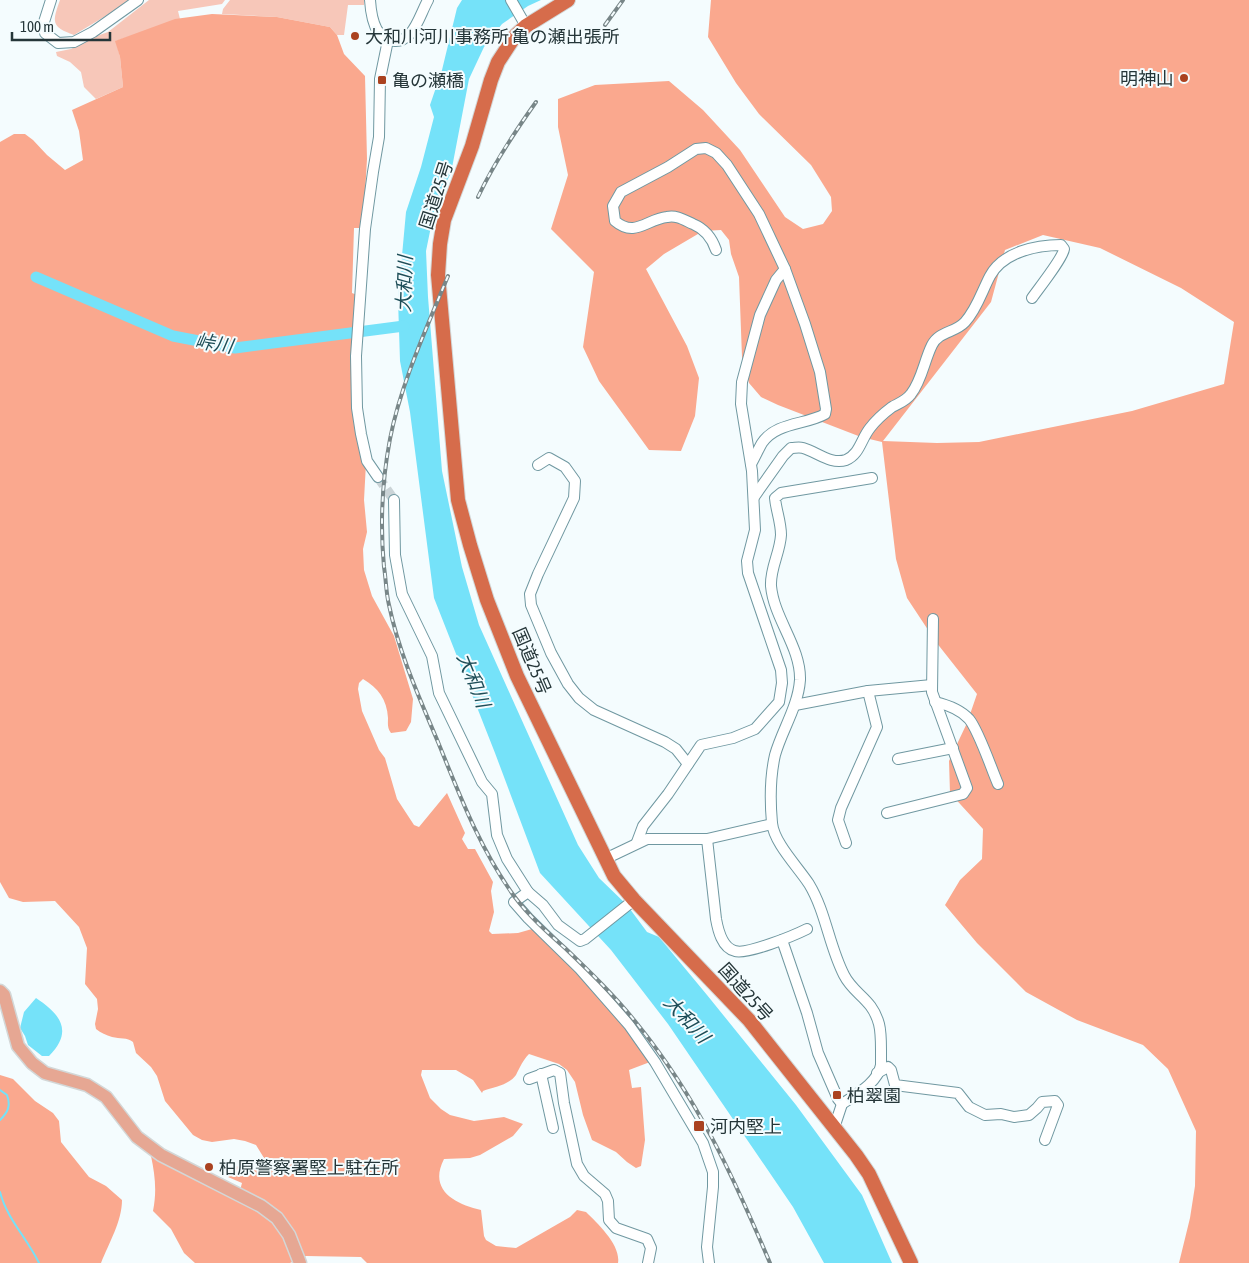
<svg xmlns="http://www.w3.org/2000/svg" width="1249" height="1263" viewBox="0 0 1249 1263" font-family="'Asap Condensed','Noto Sans JP',sans-serif">
<rect width="100%" height="100%" fill="#f4fcfe"/>
<!-- green -->
<g fill="#f7c7b9">
<path d="M60,0H132L74,35C51,27 52,22 60,0Z"/>
<polygon points="149,0 225,0 222,4 178,11 180,19 116,41 120,57 123,87 96,99 84,87 81,72 70,62 57,56 56,52 71,49 94,37 108,32"/>
<polygon points="230,0 364,0 364,5 348,5 344,35 337,35 330,27 277,17 222,14 223,9"/>
</g>
<!-- forest -->
<g fill="#faa88e" fill-rule="evenodd">
<path d="M711,0H1249V1263H1179L1190,1218L1195,1186L1196,1131L1168,1069L1143,1045L1077,1020L1026,992L977,943L945,905L960,880L982,859L983,829L950,793L949,761L967,723L977,694L936,642L907,598L896,559L882,442L861,437L778,405L761,397L749,383L742,357L739,277L731,254L729,240L721,230L703,231L664,254L646,269L687,346L699,378L695,416L681,451L649,450L599,381L583,347L594,272L551,229L568,175L558,127V99L595,85L669,81L703,110L740,150L785,217L803,229L823,224L832,211L831,197L811,165L759,114L736,83L708,37ZM1043,235L1100,248L1181,288L1234,322L1224,384L1132,411L979,442L937,443L883,441L991,302L1005,250Z"/>
<path d="M212,14L277,17L330,27L337,35L344,54L365,76L367,159L363,228H354L352,293L357,295L353,384L354,427L366,463L364,500L367,532L363,549L364,570L372,596L394,636L413,699L411,722L406,731L391,733C387,728 388,723 388,718C387,699 378,688 363,679L359,683L358,689L362,711L379,750L385,758L397,799L414,825L419,827L447,793L465,833L462,839L468,849H475L493,882L491,891L494,912L489,931L492,934L518,933L532,929L580,974L630,1033L650,1062L629,1070L632,1088L641,1087L645,1140L641,1166L636,1168L627,1162L616,1152L592,1140L583,1115L575,1082L567,1070L559,1064L529,1054C523,1060 520,1067 516,1075C509,1085 494,1087 483,1091L482,1093L473,1080L456,1070H422L421,1075L430,1098L441,1109L450,1115L474,1121L504,1117L523,1124L513,1136L480,1155L470,1158L444,1159C428,1190 455,1204 481,1210L484,1236L486,1240L496,1246L516,1248L570,1217L577,1210L586,1212C598,1224 621,1245 618,1263H367L361,1257L306,1256L290,1263H195L184,1253L171,1229L153,1211C157,1191 155,1175 151,1156L154,1153L238,1198L242,1183L228,1177L222,1167C240,1162 244,1173 261,1168L264,1158L256,1145L245,1141L234,1139L212,1142L202,1140L193,1135L165,1101L157,1076L151,1067L136,1053L133,1042C127,1037 120,1039 112,1037C106,1035 101,1033 96,1029L95,1024L98,1009L97,999L85,984L87,948L79,927L55,901L23,902L9,898L0,882V142L14,134H25L33,140L47,155L65,170L83,160L79,131L72,110L123,87L120,57L115,41L175,19Z"/>
<path d="M0,1075L13,1079L35,1101L53,1113L59,1121L61,1142L89,1177L106,1186L122,1200C122,1221 109,1243 101,1263H0Z"/>
</g>
<!-- water -->
<g fill="#75e2f9">
<polygon points="462,0 541,0 528,6 502,24 484,47 469,79 451,173 436,202 426,251 428,297 442,471 462,567 479,625 578,845 599,878 627,905 647,932 659,937 707,995 796,1105 862,1195 892,1263 824,1263 793,1207 668,1024 611,950 540,873 495,753 434,598 410,412 400,361 398,299 406,212 421,167 434,117 430,105 442,70 457,8"/>
<path d="M36,998C60,1014 74,1031 49,1056H42L28,1045L25,1036L20,1028L24,1012Z"/>
</g>
<g fill="none" stroke-linecap="round" stroke-linejoin="round">
<!-- stream -->
<g stroke="#75e2f9" stroke-width="2">
<path d="M0,1090L7,1095C11,1106 8,1112 0,1120"/>
<path d="M0,1192C7,1219 27,1238 39,1263"/>
</g>
<!-- river -->
<polyline stroke="#75e2f9" stroke-width="11" points="36,277 173,336 235,348 404,326"/>
<!-- minor-tunnel -->
<polyline stroke="#cbd4d7" stroke-width="10" stroke-dasharray="10 5" stroke-linecap="butt" points="378,477 394,500"/>
<!-- minor casing -->
<g stroke="#7098a1" stroke-width="12">
<g id="minor">
<polyline points="51,0 44,22 45,33 58,43 74,42 93,32 138,0"/>
<path d="M370,0C371,16 375,42 396,41C401,41 406,38 410,34C418,25 422,11 428,0"/>
<polyline points="511,0 526,26"/>
<path d="M716,250C712,238 705,229 693,224C684,220 677,215 667,217C647,219 635,238 615,221L613,206L621,192L668,167L696,149L706,148L716,153L727,165L759,214L785,269L805,324L820,372L826,409L825,414C806,425 776,422 762,443C758,450 755,457 751,464"/>
<polyline points="538,465 549,458 565,467 575,481 574,498 538,574 530,594 531,605 551,653 568,684 579,698 594,710 665,742 676,749 688,764"/>
<polyline points="378,477 367,461 361,434 357,408 356,356 365,229 373,172 379,137 380,79 388,40"/>
<path d="M754,497L783,456L791,448C795,448 799,447 803,448C817,452 831,465 846,460C860,454 861,439 870,428C876,420 884,413 892,407C899,403 906,401 911,394C922,380 924,361 932,345C939,331 955,333 965,322C977,309 982,291 990,276C1003,252 1036,245 1061,245L1064,249C1063,258 1039,288 1032,298"/>
<polyline points="394,500 395,555 402,594 432,656 439,693 482,782 492,794 497,835 507,859 528,892 514,902 528,918 580,969 629,1025 655,1062 703,1143 713,1172 713,1187 707,1247 709,1263"/>
<path d="M935,702C948,705 960,709 969,719C979,731 991,768 998,784"/>
<polyline points="795,705 868,691 932,685"/>
<polyline points="898,759 953,748"/>
<polyline points="887,813 963,794 967,788 932,692 933,619"/>
<path d="M707,839L716,919C718,930 722,948 735,951C747,955 795,935 807,929"/>
<polyline points="637,842 643,826 668,794 701,745 733,738 755,729 779,702 782,683 781,670 748,573 747,561 755,530 752,471 741,404 742,382 760,315 776,280 785,269"/>
<polyline points="846,843 838,820 841,808 877,727 868,691"/>
<polyline points="605,859 647,839 707,839 772,824"/>
<polyline points="528,892 543,905 558,925 580,941 585,939 634,900"/>
<polyline points="782,940 807,1013 818,1053 838,1099 842,1104"/>
<polyline points="877,1073 888,1067 891,1070 895,1085 958,1093 969,1107 985,1115 1001,1114 1014,1117 1029,1115 1037,1108 1042,1102 1055,1101 1058,1105 1045,1140"/>
<polyline points="541,1074 553,1128"/>
<polyline points="529,1079 554,1070 560,1073 564,1103 577,1164 584,1176 605,1194 608,1201 609,1220 616,1228 647,1239 651,1248 648,1263"/>
<path d="M834,1128L842,1104C855,1095 878,1083 881,1065C881,1060 881,1055 881,1050C881,1041 881,1032 879,1024C872,998 854,995 844,975C829,946 826,912 809,884C798,867 774,843 772,823C770,801 770,777 775,755C782,730 798,707 800,680C801,647 774,619 771,586C770,568 780,553 781,535C781,522 776,510 775,498L781,493L872,478"/>
</g>
</g>
<!-- major casing -->
<g stroke="#d3d7d7" stroke-width="15">
<polyline id="major" points="0,991 4,995 18,1046 32,1063 45,1073 87,1085 106,1097 137,1137 161,1155 261,1206 277,1218 289,1235 300,1263"/>
</g>
<!-- highway casing -->
<g stroke="#d3d7d7" stroke-width="16">
<polyline id="highway" points="568,0 526,26 515,36 498,62 491,80 472,146 444,220 440,244 438,275 458,500 470,545 487,600 517,676 614,876 634,900 749,1020 856,1155 869,1174 911,1263"/>
</g>
<!-- minor -->
<use href="#minor" stroke="#fff" stroke-width="10"/>
<!-- major -->
<use href="#major" stroke="#e6a793" stroke-width="12"/>
<!-- highway -->
<use href="#highway" stroke="#d66c4b" stroke-width="14"/>
<!-- rail casing -->
<g stroke="#788688" stroke-width="4">
<g id="rail">
<polyline points="605,25 623,0"/>
<path d="M478,197C494,163 514,133 536,102"/>
<path d="M448,276C427,327 400,386 390,439C382,481 380,524 384,567C386,579 386,593 389,605C399,653 419,697 438,742C460,796 480,849 514,896C529,916 547,932 565,948C590,972 616,997 638,1025C698,1099 733,1176 770,1263"/>
</g>
</g>
<!-- rail -->
<use href="#rail" stroke="#f4fcfe" stroke-width="2" stroke-dasharray="5.5" stroke-linecap="butt"/>
</g>
<!-- markers -->
<g fill="#aa4220" stroke="#f4fcfe" stroke-width="2">
<circle cx="355" cy="36" r="5"/>
<circle cx="1184" cy="78" r="5"/>
<rect x="377" y="75" width="10" height="10" rx="2.5"/>
<rect x="832" y="1090" width="10" height="10" rx="2.5"/>
<rect x="693" y="1120" width="12" height="12" rx="2.5"/>
<circle cx="209" cy="1167" r="5"/>
</g>
<g text-anchor="middle" dominant-baseline="central" stroke-width="4" stroke-linejoin="round" paint-order="stroke">
<!-- poi labels -->
<g font-size="18" fill="#253639" stroke="#f4fcfe" text-anchor="start">
<text x="365" y="36">大和川河川事務所 亀の瀬出張所</text>
<text x="1174" y="78" text-anchor="end">明神山</text>
<text x="392" y="80">亀の瀬橋</text>
<text x="847" y="1095">柏翠園</text>
<text x="710" y="1126">河内堅上</text>
<text x="219" y="1167">柏原警察署堅上駐在所</text>
</g>
<!-- street labels -->
<g font-size="18" fill="#253639" stroke="#f4fcfe">
<text transform="translate(436 195) rotate(-72)">国道25号</text>
<text transform="translate(532 661) rotate(67)">国道25号</text>
<text transform="translate(746 992) rotate(48)">国道25号</text>
</g>
<!-- water labels -->
<g font-size="19" font-style="italic" fill="#1d4d57" stroke="#f4fcfe">
<text transform="translate(404 284) rotate(-88)">大和川</text>
<text transform="translate(214 343) rotate(9)">峠川</text>
<text transform="translate(474 680) rotate(68)">大和川</text>
<text transform="translate(687 1019) rotate(47)">大和川</text>
</g>
</g>
<!-- scale -->
<path d="M12 32v8h98v-8" fill="none" stroke="#253639" stroke-width="2.5"/>
<text x="20" y="32" font-size="15" fill="#253639" stroke="#f4fcfe" stroke-width="4" paint-order="stroke">100 m</text>
</svg>
